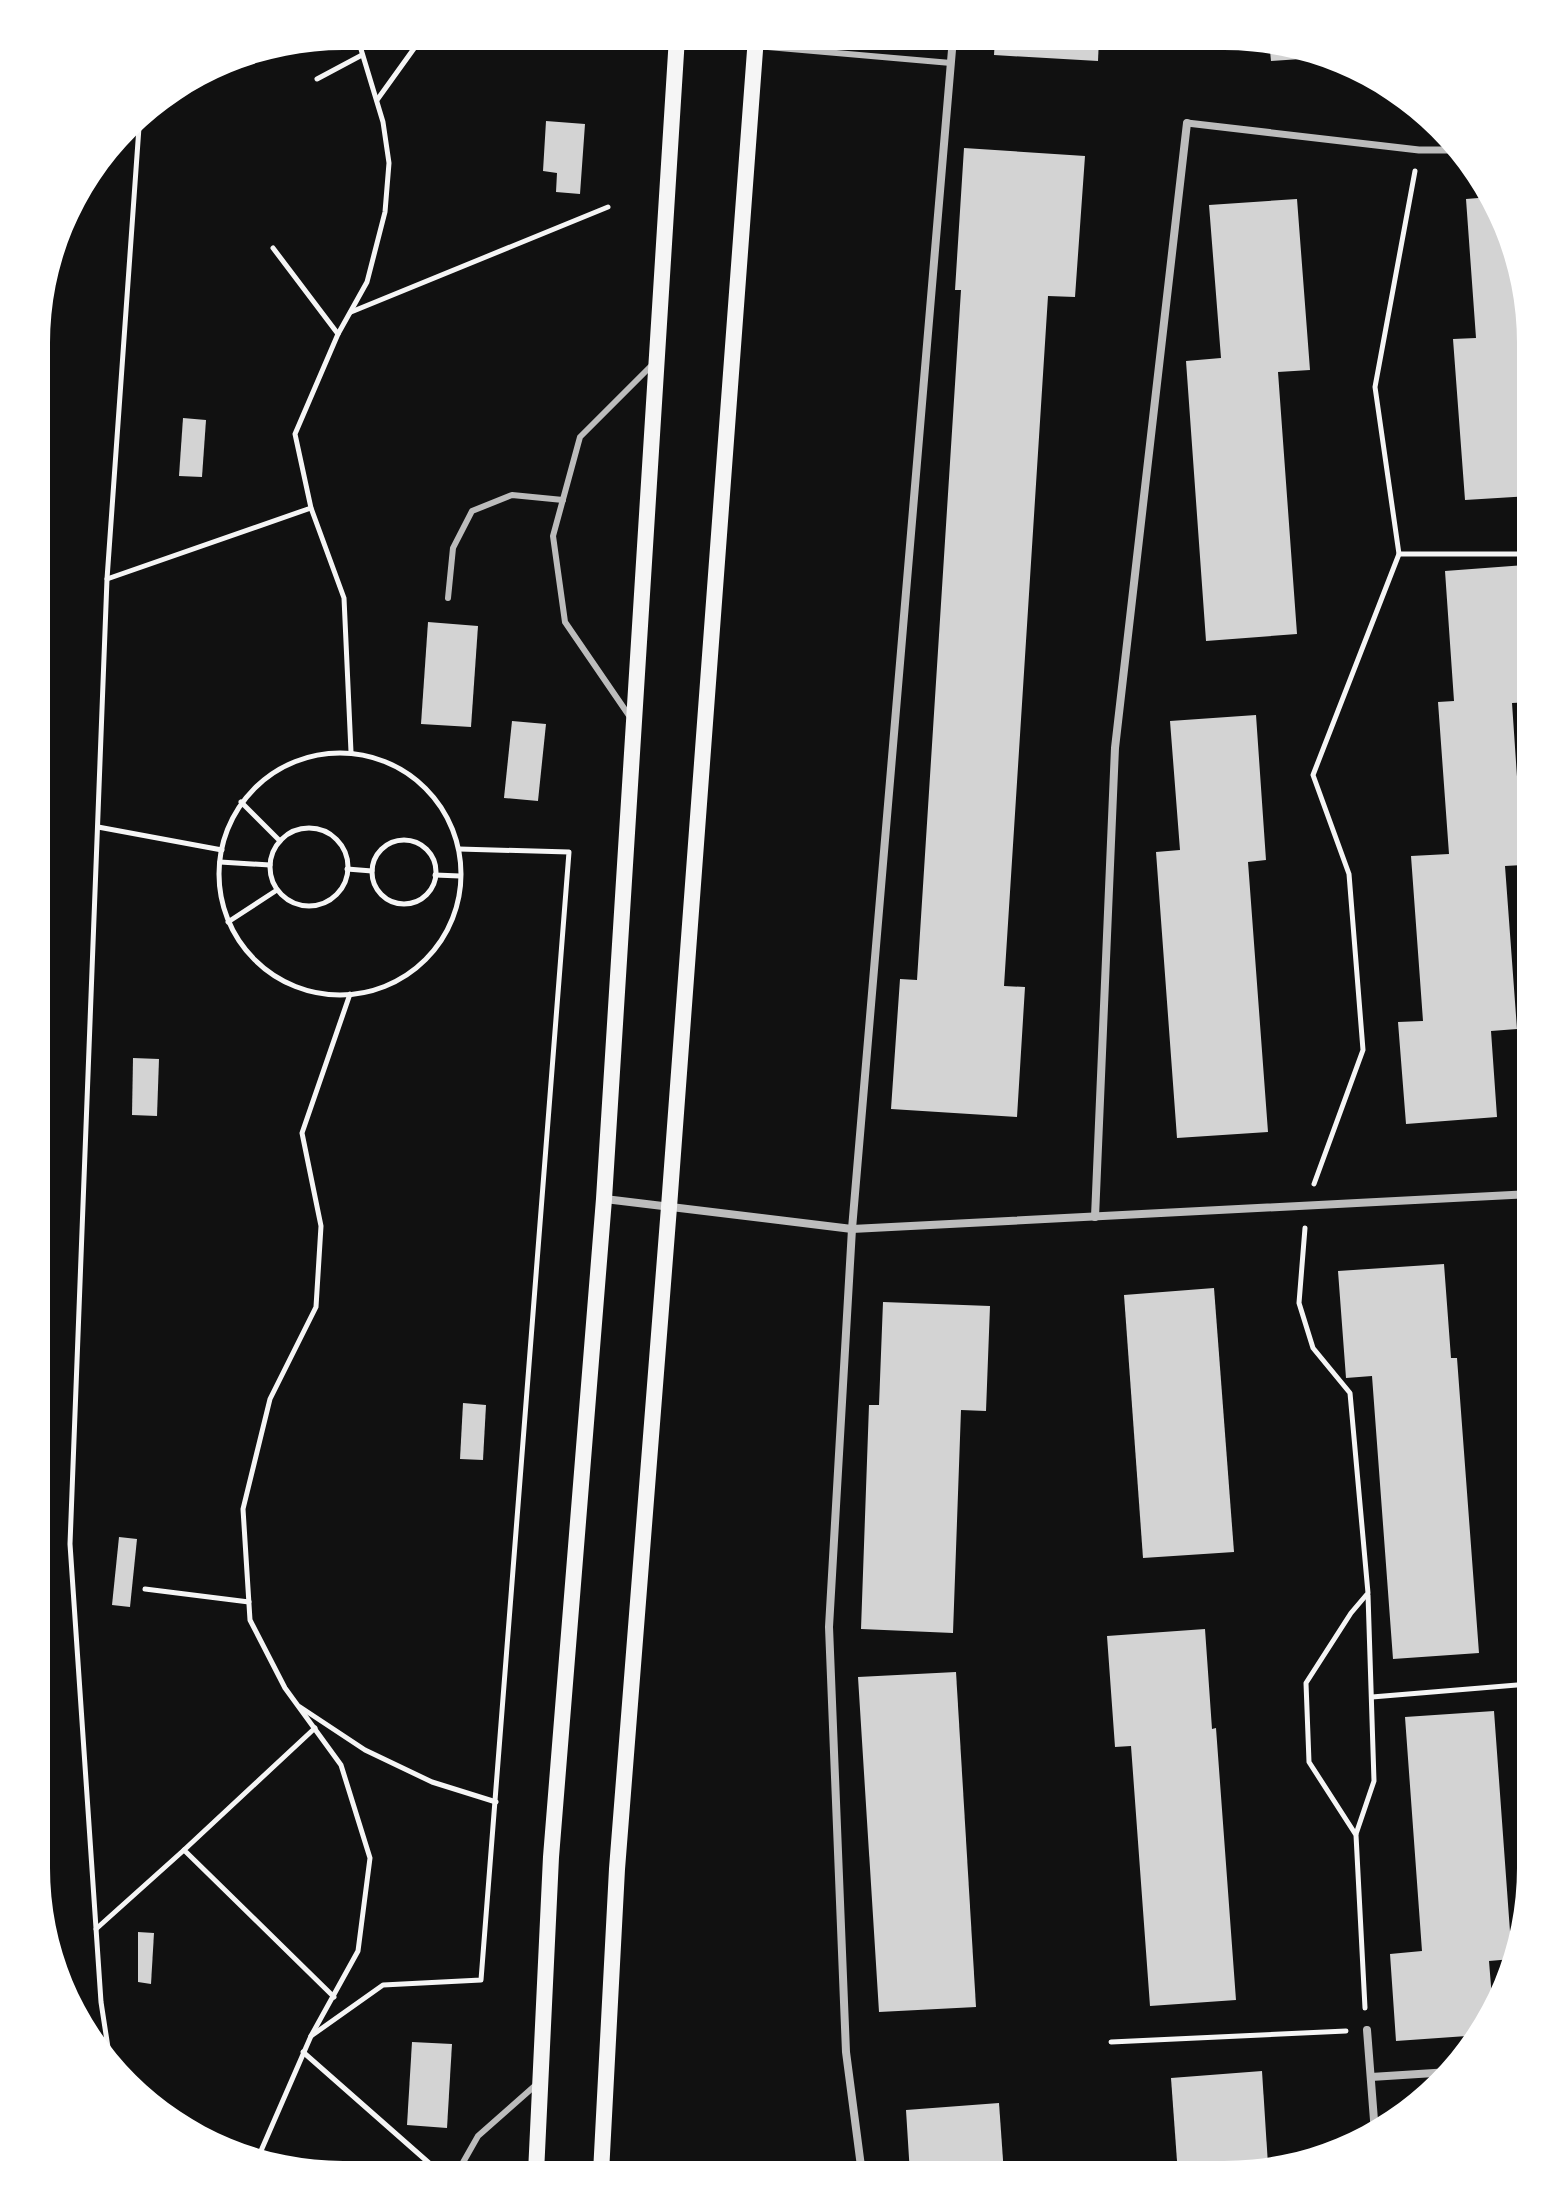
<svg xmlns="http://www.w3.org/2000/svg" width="1567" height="2211" viewBox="0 0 1567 2211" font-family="'Public Sans',sans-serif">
<rect width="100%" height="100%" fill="#111"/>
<!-- building -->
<g fill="#d3d3d3">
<polygon points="995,38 1099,38 1098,61 994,55"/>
<polygon points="1269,40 1331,57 1271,61"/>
<polygon points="546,121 585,124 580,194 556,192 557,173 543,171"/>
<polygon points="964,148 1085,156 1075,297 1048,296 1004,986 1025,987 1017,1117 891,1109 900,979 917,980 961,290 955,290"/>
<polygon points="1491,197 1499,208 1531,343 1531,496 1465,500 1453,339 1476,338 1466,199"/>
<polygon points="1297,199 1310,370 1278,372 1297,634 1206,641 1186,361 1221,358 1209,205"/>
<polygon points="183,418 206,420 202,477 179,476"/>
<polygon points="1525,565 1531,645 1531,702 1512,703 1523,865 1505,866 1517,1029 1491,1031 1497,1117 1406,1124 1398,1022 1423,1021 1411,856 1449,854 1438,702 1454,701 1445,571"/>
<polygon points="428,622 478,626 471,727 421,724"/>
<polygon points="1256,715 1266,860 1248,862 1268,1132 1177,1138 1156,852 1180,850 1170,721"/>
<polygon points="512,721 546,724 538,801 504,798"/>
<polygon points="133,1058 159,1059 157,1116 132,1115"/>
<polygon points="1444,1264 1451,1358 1457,1358 1479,1653 1393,1659 1372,1376 1346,1378 1338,1271"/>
<polygon points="1214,1288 1234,1552 1143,1558 1124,1295"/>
<polygon points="883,1302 990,1306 986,1411 961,1410 953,1633 861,1629 869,1405 879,1405"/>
<polygon points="463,1403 486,1405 483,1460 460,1459"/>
<polygon points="119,1537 137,1539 130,1607 112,1605"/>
<polygon points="1205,1629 1212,1729 1216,1728 1236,2000 1150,2006 1131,1746 1115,1747 1107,1636"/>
<polygon points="956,1672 976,2007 879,2012 858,1677"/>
<polygon points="1494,1711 1512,1959 1489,1961 1493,2011 1481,2035 1396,2041 1390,1954 1422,1951 1405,1717"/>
<polygon points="138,1932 154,1933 151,1984 138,1982"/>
<polygon points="412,2042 452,2044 447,2128 407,2125"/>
<polygon points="1262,2071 1268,2165 1224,2175 1178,2175 1171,2078"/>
<polygon points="999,2103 1004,2174 910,2174 906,2110"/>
</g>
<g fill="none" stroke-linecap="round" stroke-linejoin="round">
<!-- path -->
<g stroke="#f5f5f5" stroke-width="5">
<polyline points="317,79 362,55"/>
<polyline points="377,100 423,36"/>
<polyline points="273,248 338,334"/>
<polyline points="351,312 608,207"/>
<polyline points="1399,554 1531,554"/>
<polyline points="107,579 311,508"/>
<polyline points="351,752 344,598 311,508 295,434 338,334 367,282 385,212 389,163 383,122 357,36"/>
<circle cx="340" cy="874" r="121"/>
<polyline points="241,802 280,841"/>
<polyline points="98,827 222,850"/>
<circle cx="309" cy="867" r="39"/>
<circle cx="404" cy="872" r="32"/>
<polyline points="220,862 270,865"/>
<polyline points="347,869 372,871"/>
<polyline points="435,875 460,876"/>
<polyline points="228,922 277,890"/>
<polyline points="1314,1184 1363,1050 1349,874 1313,775 1399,554 1375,387 1415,171"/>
<polyline points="1305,1228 1299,1303 1313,1348 1350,1393 1368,1593 1351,1613 1306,1683 1309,1762 1356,1835 1365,2008"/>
<polyline points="145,1589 249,1602"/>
<polyline points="1372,1697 1530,1684"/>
<polyline points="300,1707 365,1750 432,1782 496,1802"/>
<polyline points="315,1728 184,1850 334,1997"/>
<polyline points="1356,1834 1374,1781 1368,1595"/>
<polyline points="96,1929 184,1850"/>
<polyline points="311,2036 383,1985 481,1980 569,852 459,849"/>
<polyline points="1111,2042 1346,2031"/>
<polyline points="303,2052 437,2170"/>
<polyline points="109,2054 101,2002 70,1544 107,579 140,113"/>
<polyline points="257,2160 311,2036 358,1951 370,1858 341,1765 285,1688 250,1620 243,1509 270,1399 316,1307 321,1226 302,1133 350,994"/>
</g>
<!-- service -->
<g stroke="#bcbcbc" stroke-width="6">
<polyline points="756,46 951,63"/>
<polyline points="448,598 453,548 472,511 512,495 563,500"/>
<polyline points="630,717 565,622 553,536 580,437 654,363"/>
<polyline points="457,2173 478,2136 538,2083"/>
</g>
<!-- pedestrian -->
<polyline stroke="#bcbcbc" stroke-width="7" points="1187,123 1419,150 1452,150"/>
<!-- minor -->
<g stroke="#bcbcbc" stroke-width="8">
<polyline points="605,1199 852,1229 1531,1194"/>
<polyline points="1095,1217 1115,748 1187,123"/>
<polyline points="1367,2030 1375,2133"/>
<polyline points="1371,2077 1450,2072"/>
<polyline points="862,2174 846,2052 829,1627 852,1229 953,38"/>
</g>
<!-- secondary -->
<g stroke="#f5f5f5" stroke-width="16">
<polyline points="536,2173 551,1857 604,1199 677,37"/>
<polyline points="601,2173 617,1869 669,1207 756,37"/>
</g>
</g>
<!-- crop -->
<path d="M0 0H1567V2211H0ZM343 50H1224A293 293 0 0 1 1517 343V1868A293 293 0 0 1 1224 2161H343A293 293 0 0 1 50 1868V343A293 293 0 0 1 343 50Z" fill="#fff" fill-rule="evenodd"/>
</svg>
